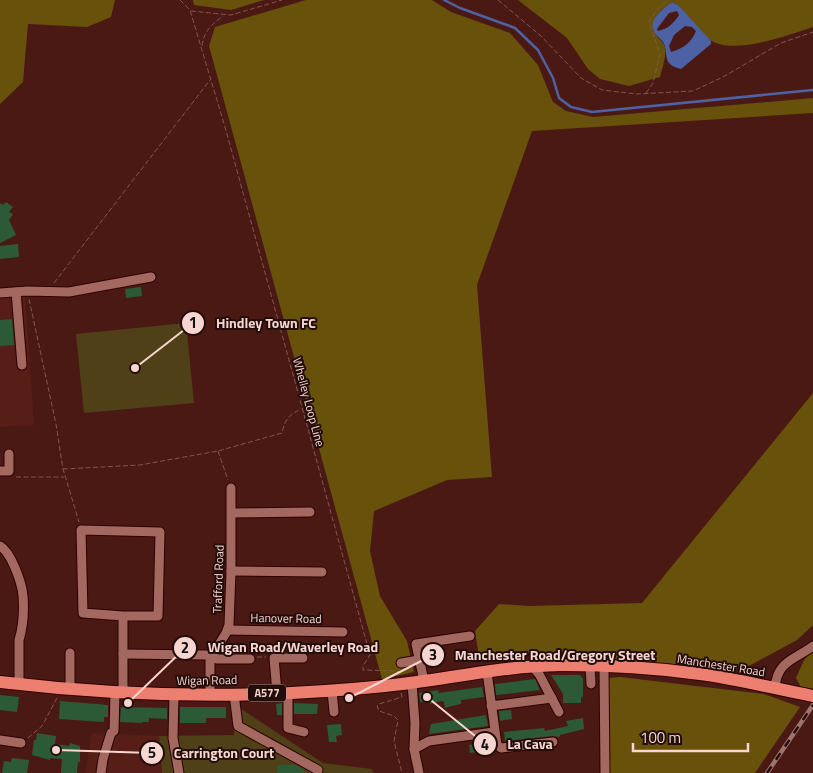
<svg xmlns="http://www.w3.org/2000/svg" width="813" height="773" viewBox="0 0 813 773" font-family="'Titillium Web',sans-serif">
<rect width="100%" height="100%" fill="#4b1914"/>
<!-- built -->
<g fill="#571d17">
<polygon points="25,294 34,425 0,427 0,296"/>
<polygon points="92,733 159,736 162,773 85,773"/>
</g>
<!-- green -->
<g fill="#4f4017">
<polygon points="186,323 194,403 84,413 76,334"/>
<polygon points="232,703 323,763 372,769 373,773 162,773 159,736 234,735"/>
</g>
<!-- forest -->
<g fill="#67510b">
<polygon points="0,0 115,0 111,17 87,27 28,24 23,82 0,104"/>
<polygon points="193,0 264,0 231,10 194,5"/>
<polygon points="306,0 432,0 451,12 510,33 538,65 553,102 566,111 593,117 813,98 813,113 532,131 477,285 492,477 447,480 374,511 370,551 380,596 407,641 414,672 382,679 209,46 215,27"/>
<path d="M518,0H813V27C788,35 736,55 712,41C703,36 686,14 678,5L672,2C661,10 648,20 656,34C658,39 663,41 665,47C667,54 662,69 660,77L629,86L600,79L588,69L567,38Z"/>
<polygon points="813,393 813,625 797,640 747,667 728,670 537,652 479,657 475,631 499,604 529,606 642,603"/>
<polygon points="813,650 813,691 803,691 796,678 804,660"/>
<polygon points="620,677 764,694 800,707 755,773 608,773 608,678"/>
</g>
<!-- water -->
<path fill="#4d62a4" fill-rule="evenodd" d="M672,2L678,5L711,41V44L681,69C678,68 673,67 670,64C664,58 668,50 663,42C659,37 650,31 653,22C656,14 665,7 672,2ZM677,11L679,15C674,23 668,29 658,31L657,29L669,13ZM685,26L692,27L696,31C691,43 684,48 671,52L669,46L674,35Z"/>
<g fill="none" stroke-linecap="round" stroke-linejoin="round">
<!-- stream -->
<polyline stroke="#4d62a4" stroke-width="2.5" points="444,0 460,8 515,28 538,50 553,78 559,98 571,107 592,112 813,90"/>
</g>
<!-- building -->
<g fill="#2d5a36">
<polygon points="6,202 13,207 9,212 13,214 9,220 16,235 0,243 0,203 3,205"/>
<polygon points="18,244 19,257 0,259 0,246"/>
<polygon points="141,287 142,296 126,298 125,289"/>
<polygon points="12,319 14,345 0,346 0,320"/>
<polygon points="551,675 580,675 583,679 583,697 581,697 581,703 563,703 563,694"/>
<polygon points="535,679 540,690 496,695 495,684"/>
<polygon points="482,687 484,697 461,700 461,704 452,706 445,708 444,702 442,701 430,704 430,701 420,702 419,693 439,690 438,693"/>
<polygon points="0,695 19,697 17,712 0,710"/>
<polygon points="60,701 108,705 108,717 104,717 104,722 59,719"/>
<polygon points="282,703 282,715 277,715 276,704"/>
<polygon points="294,703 318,704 317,714 294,714"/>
<polygon points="121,707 167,708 167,719 149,718 149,722 142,722 142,723 120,722"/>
<polygon points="180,707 226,707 226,718 206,718 206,723 180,723"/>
<polygon points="511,710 512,719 500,721 499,711"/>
<polygon points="486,715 488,726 429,734 431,724"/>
<polygon points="583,718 584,729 560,735 560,737 552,736 505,741 504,732 544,728 545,731 568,726 566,721"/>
<polygon points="341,724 342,735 336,736 337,742 329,742 327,725"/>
<polygon points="37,733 56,736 55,744 69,746 70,743 80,746 80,762 78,762 77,773 61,773 62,759 50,758 50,760 32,755 34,740 36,740"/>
<polygon points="485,743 486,751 470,753 469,745"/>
<polygon points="12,758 29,760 27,773 2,773 4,761 11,762"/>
<polygon points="278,765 296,765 304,770 304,773 277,773"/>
</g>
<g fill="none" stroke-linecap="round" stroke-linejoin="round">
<!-- minor casing -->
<g stroke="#2f0000" stroke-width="11">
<g id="minor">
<polyline points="16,292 22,365"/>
<polyline points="0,293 27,291 69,292 151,277"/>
<polyline points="0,471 9,471 9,454"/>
<polyline points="232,513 310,512"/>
<path d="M0,546C11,552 22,583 23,596C24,609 23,627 19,640V684"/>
<polyline points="231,571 322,572"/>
<polyline points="123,616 83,613 81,530 160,532 158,616 123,616 123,693"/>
<polyline points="228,630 343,632"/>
<polyline points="123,654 207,655 217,659 250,659"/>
<polyline points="401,663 419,660"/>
<polyline points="590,666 591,684"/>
<polyline points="533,667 539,674 559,712"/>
<polyline points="604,667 605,773"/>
<polyline points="487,672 497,745 501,748 553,742"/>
<polyline points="424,681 416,644 470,636"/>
<polyline points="412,683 415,723 414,749 419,773"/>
<path d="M775,688C777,661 794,660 813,646"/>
<polyline points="70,689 70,653"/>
<polyline points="332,691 334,712"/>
<polyline points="277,693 274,658 303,658"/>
<polyline points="288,693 288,728 304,732"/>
<polyline points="174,694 173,738 179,773"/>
<polyline points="234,694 238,726 318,770"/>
<polyline points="210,695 210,659 226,633 229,625 231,571 231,488"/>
<polyline points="491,706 552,698"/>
<polyline points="0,740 21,743"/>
<polyline points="414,749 429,741 494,732"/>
<polyline points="101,773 103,759 111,733 114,731 115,692"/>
</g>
</g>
<!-- highway casing -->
<g stroke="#2f0000" stroke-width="14">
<path id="highway" d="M0,682C127,697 259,699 385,686C444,680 502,666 561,665C605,665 656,668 700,674C738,679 776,689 813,696"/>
</g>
<!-- path -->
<g stroke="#835651" stroke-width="1" stroke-dasharray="5 2.5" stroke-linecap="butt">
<polyline points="180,0 190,10 225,127 370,655 363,666 363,670 398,671 398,675"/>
<polyline points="498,0 541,36 581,78 602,90 637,94 693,91 723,77 781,43 813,32"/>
<polyline points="191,11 231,15 282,0"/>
<path d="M202,46C204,31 211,25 223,16"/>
<polyline points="646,93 653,83 660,54 649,22 657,10 668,0"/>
<polyline points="54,283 210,80"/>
<polyline points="29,299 56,424 63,469 79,522"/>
<polyline points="218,451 228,480"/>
<path d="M63,469L140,465L218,451L282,433C285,419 289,415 301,409"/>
<polyline points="16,477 64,477"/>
<polyline points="257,657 266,657"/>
<polyline points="401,693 402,697 379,704 377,706 379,711 394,716 398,720 394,741 402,773"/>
<polyline points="28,738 42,726 57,698"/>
</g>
<!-- minor -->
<use href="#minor" stroke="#a3685f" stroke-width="9"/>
<!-- highway -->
<use href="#highway" stroke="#ec7f70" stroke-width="12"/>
<!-- rail casing -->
<g stroke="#9e746f" stroke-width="4.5">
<polyline id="rail" points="767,773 813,705"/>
</g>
<!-- rail -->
<use href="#rail" stroke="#230d0a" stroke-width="2.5" stroke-dasharray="8" stroke-linecap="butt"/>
</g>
<g text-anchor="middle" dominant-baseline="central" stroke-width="4" stroke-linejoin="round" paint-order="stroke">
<!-- shield labels -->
<rect fill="#230d0a" stroke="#b79995" stroke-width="1" x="248" y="684.5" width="38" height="17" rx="4"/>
<g font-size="11" font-weight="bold" fill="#f7d5d0">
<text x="267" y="693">A577</text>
</g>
<!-- street labels -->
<g font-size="12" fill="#f7d5d0" stroke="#230d0a">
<text transform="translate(309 402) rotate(75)">Whelley Loop Line</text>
<text transform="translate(218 579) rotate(-88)">Trafford Road</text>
<text transform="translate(286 618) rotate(1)">Hanover Road</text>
<text transform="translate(721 665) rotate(9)">Manchester Road</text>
<text transform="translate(207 680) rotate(-1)">Wigan Road</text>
</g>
</g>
<!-- callouts -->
<path fill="none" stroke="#f7d5d0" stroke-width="2" d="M135 368L193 323M128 703L185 648M349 698L433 655M427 697L485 744M56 750L152 753"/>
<g fill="#f7d5d0" stroke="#230d0a" stroke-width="2">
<circle cx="135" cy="368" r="5"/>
<circle cx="128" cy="703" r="5"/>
<circle cx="349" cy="698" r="5"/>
<circle cx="427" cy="697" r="5"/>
<circle cx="56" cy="750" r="5"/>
<circle cx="193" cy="323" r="12"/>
<circle cx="185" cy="648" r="12"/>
<circle cx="433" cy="655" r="12"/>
<circle cx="485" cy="744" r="12"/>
<circle cx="152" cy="753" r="12"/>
</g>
<g font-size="15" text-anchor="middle" font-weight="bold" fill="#111">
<text x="193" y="328">1</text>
<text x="185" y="653">2</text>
<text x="433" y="660">3</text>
<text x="485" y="750">4</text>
<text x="152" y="758">5</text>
</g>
<g font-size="14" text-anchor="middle" font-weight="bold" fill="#f7d5d0" stroke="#230d0a" stroke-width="4" stroke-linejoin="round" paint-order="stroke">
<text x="266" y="328">Hindley Town FC</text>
<text x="293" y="652">Wigan Road/Waverley Road</text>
<text x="555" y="660">Manchester Road/Gregory Street</text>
<text x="530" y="749">La Cava</text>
<text x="224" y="758">Carrington Court</text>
</g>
<!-- scale -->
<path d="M633 743v8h115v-8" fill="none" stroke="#f7d5d0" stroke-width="2.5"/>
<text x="640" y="743" font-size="15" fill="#f7d5d0" stroke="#230d0a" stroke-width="4" paint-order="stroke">100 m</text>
</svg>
